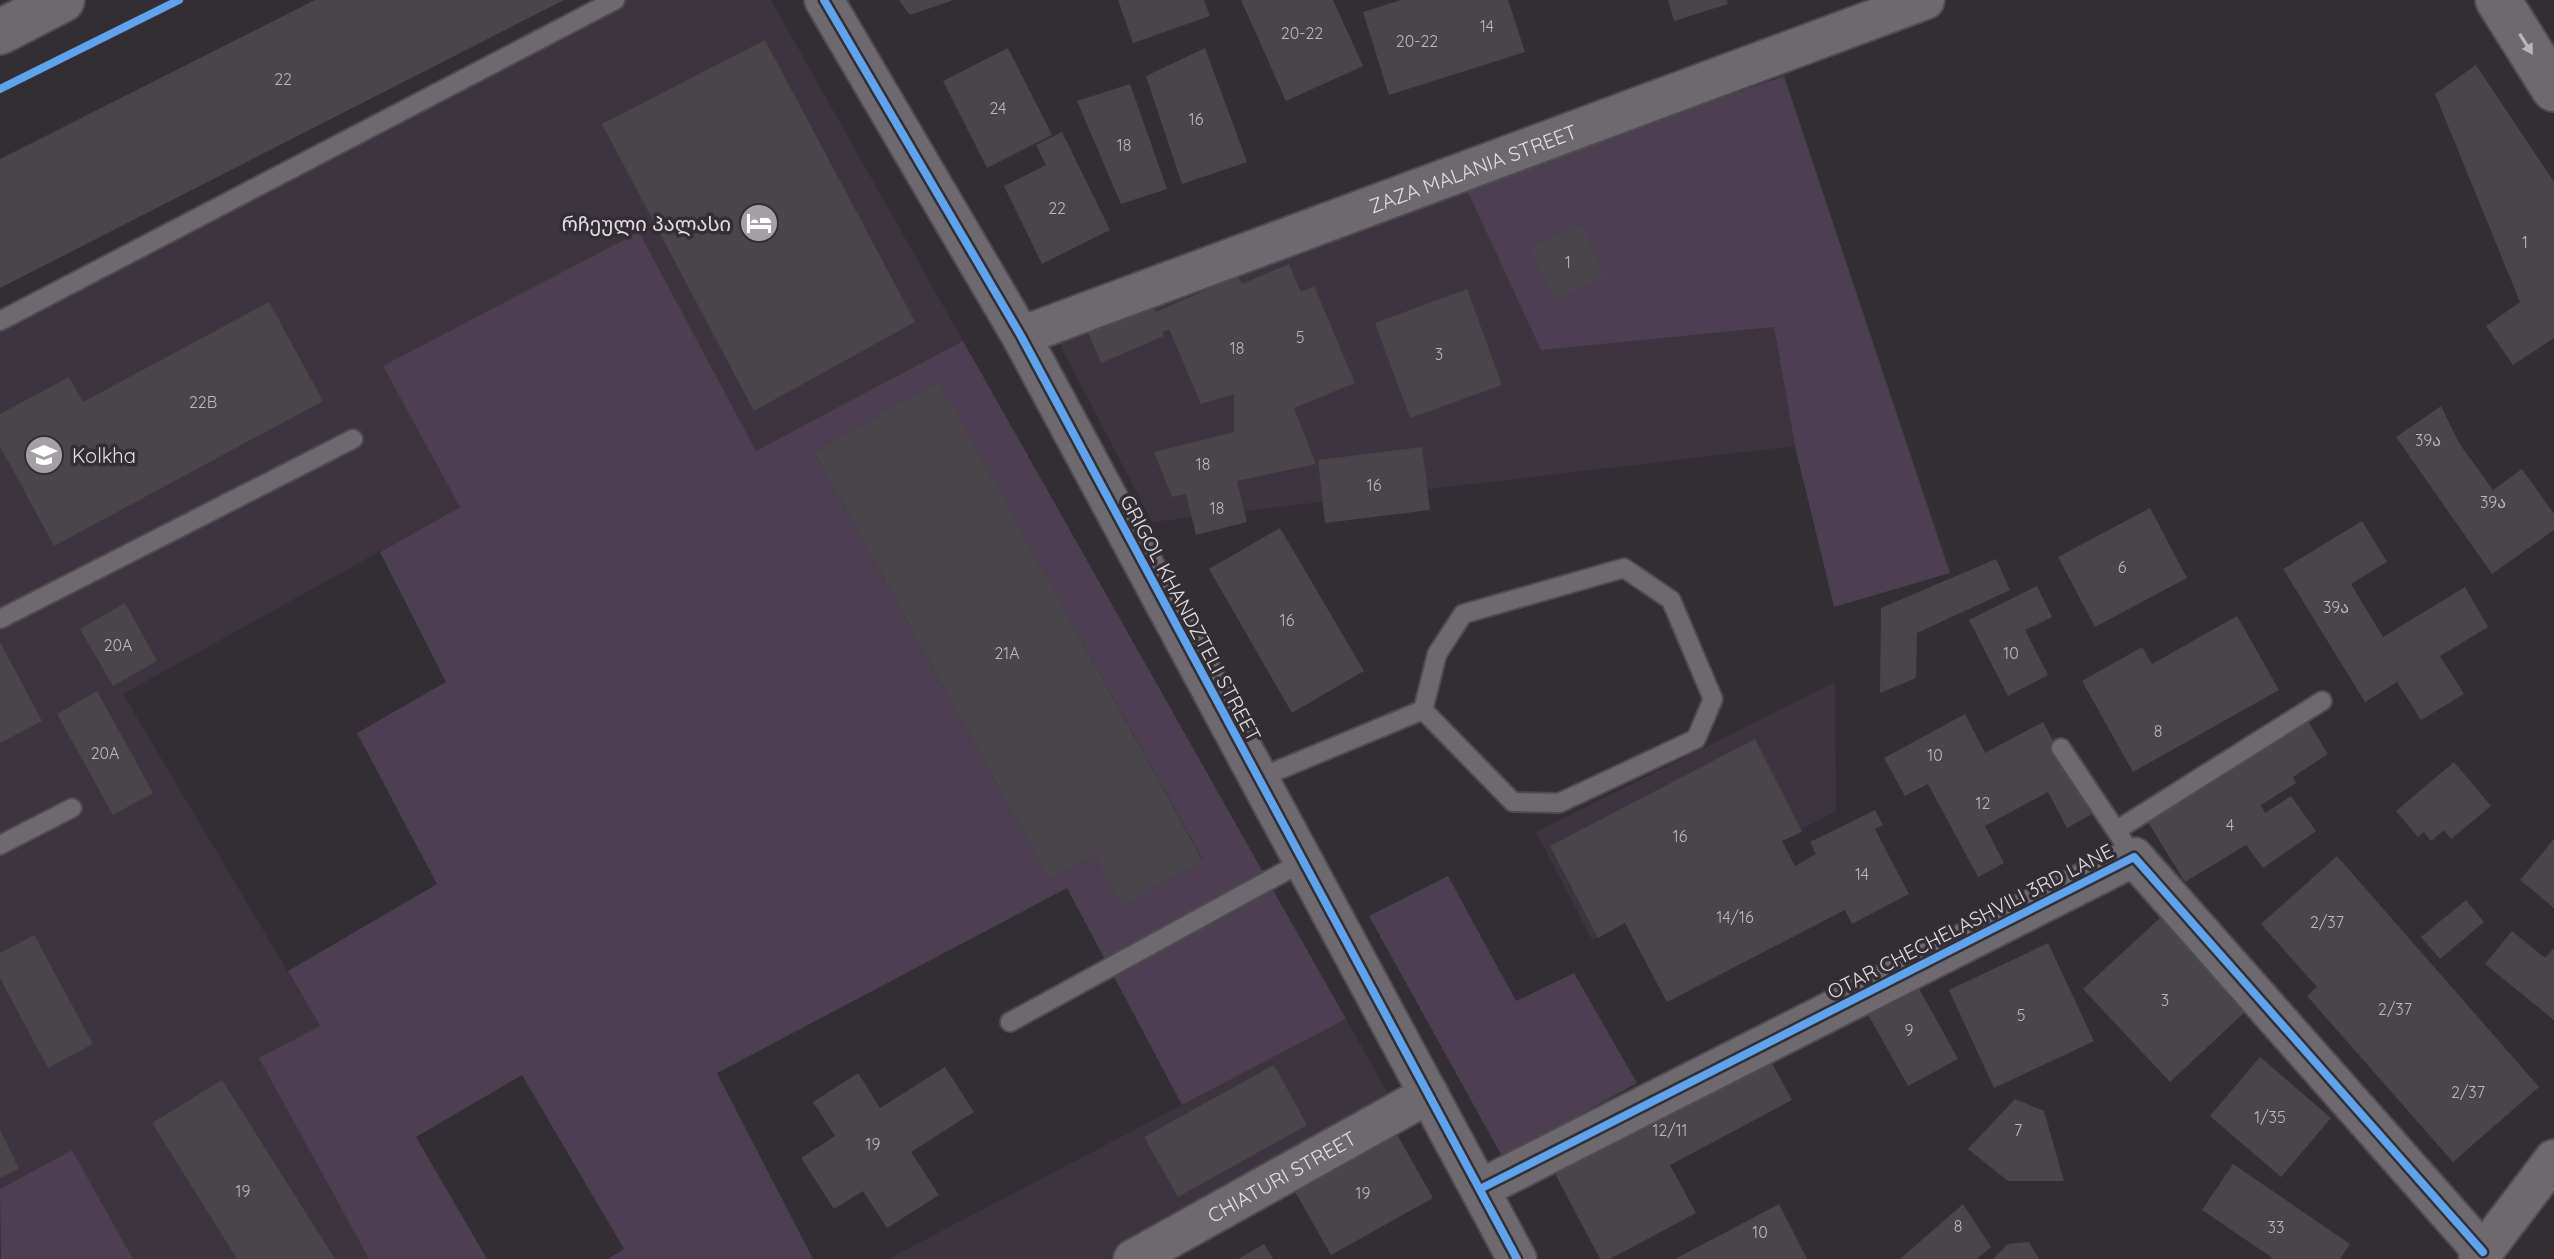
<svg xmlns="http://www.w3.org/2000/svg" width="2554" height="1259" viewBox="0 0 2554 1259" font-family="Quicksand,'Noto Sans Georgian',sans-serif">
<rect width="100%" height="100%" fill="#312f33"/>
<!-- built -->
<g fill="#3c353f">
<polygon points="615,0 771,0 963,341 756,452 638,232 460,507 123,694 320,1026 260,1059 369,1259 133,1259 72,1150 0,1189 0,321"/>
<polygon points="1465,186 1541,349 1774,327 1795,446 1152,522 1056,337"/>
<polygon points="1835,682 1836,811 1592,940 1536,832"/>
<polygon points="1346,1019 1393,1102 1108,1259 888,1259"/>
</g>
<!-- green -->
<g fill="#4d3f51" fill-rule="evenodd">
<polygon points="1784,76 1950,573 1834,607 1795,446 1774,327 1541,350 1465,186"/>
<path d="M639,232L756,451L963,341L1346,1019L1182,1105L1067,888L717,1073L813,1259H608L624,1249L522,1075L416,1137L487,1259H369L259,1058L320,1026L288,971L437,884L357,733L446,682L380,552L460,507L383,366ZM939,383L1203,860L1122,904L1094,855L1049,879L814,452Z"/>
<polygon points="1448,876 1516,1001 1574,973 1637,1083 1503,1158 1369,916"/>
<polygon points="72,1150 133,1259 1,1259 0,1189"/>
</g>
<!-- building -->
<g fill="#484649">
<polygon points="315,0 564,0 0,288 0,159"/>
<polygon points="899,0 951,0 951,1 910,15"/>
<polygon points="1118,0 1204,0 1210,16 1133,43"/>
<polygon points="1241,0 1333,0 1363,66 1286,101"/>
<polygon points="1401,0 1508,0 1525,52 1389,95 1363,12"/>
<polygon points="1668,0 1727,0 1728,4 1674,21"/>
<polygon points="765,40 915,322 754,411 602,124"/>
<polygon points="1008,48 1052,135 987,168 943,81"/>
<polygon points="1205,48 1247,162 1182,184 1146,76"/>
<polygon points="2476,65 2554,182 2554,338 2513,365 2486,326 2520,302 2435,94"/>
<polygon points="1130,84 1167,189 1121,204 1077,101"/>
<polygon points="1062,132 1110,230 1042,264 1004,186 1046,165 1036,145"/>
<polygon points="1582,225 1605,276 1554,299 1532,248"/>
<polygon points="1289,264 1301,292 1314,286 1355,383 1294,408 1316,464 1237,481 1247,522 1196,535 1186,494 1172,497 1154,452 1234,432 1234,394 1201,404 1169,329 1162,332 1164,336 1101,363 1088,332 1152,304 1156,312 1238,276 1242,284"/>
<polygon points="1467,289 1502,385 1410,418 1375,323"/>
<polygon points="269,302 323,401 54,546 0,446 0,414 69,377 83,402"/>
<polygon points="939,382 1203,861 1121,905 1094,855 1049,879 814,452"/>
<polygon points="2441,406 2459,443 2493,490 2522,469 2554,514 2554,530 2492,574 2396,437"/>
<polygon points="1422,447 1430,510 1325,523 1318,460"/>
<polygon points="2150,508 2187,578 2095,627 2058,557"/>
<polygon points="2362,521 2387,562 2351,584 2383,637 2465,587 2488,627 2440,656 2464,694 2421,720 2397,682 2365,702 2283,569"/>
<polygon points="1280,528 1364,671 1292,713 1209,569"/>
<polygon points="1996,559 2010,590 1917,633 1916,678 1880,693 1881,608"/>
<polygon points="2037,586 2052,617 2025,630 2048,675 2008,696 1969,620"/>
<polygon points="125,603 157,661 113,686 80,629"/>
<polygon points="2237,616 2279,690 2133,772 2082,681 2142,647 2152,664"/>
<polygon points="0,642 42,721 0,743"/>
<polygon points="97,691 153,793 113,815 57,714"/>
<polygon points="1965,714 1985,753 2043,722 2092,814 2067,828 2048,792 1985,826 2004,863 1978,877 1928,784 1905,796 1884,758"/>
<polygon points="2306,718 2328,754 2293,777 2296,783 2261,805 2265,813 2291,796 2316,831 2263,868 2246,845 2185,882 2146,819"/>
<polygon points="1755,739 1802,832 1782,841 1795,866 1816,854 1810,842 1875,810 1883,825 1875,829 1909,894 1852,924 1845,910 1667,1002 1625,923 1598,938 1550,846"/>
<polygon points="2454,762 2491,806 2451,839 2444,830 2431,841 2424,832 2418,837 2396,811"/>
<polygon points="2554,839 2554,908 2520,880"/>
<polygon points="2337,856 2539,1087 2453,1162 2307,996 2317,987 2261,924"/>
<polygon points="2466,900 2484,922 2440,959 2421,937"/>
<polygon points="2160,918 2247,1010 2170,1082 2083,989"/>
<polygon points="2512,931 2545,958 2554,948 2554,1020 2485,964"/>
<polygon points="34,935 93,1044 48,1068 0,978 0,953"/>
<polygon points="2048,943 2094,1041 1994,1088 1949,990"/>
<polygon points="1911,974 1958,1059 1908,1086 1861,1002"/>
<polygon points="1763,1046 1792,1100 1670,1165 1696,1213 1610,1259 1600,1259 1548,1160"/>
<polygon points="2260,1057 2331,1118 2281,1177 2210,1116"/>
<polygon points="1274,1065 1307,1125 1178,1197 1144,1137"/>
<polygon points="945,1067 974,1112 911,1152 939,1195 887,1228 863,1191 834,1209 801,1158 835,1136 813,1102 858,1073 880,1108"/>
<polygon points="222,1080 335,1259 237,1259 152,1123"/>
<polygon points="2015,1099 2044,1111 2064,1181 2008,1181 1968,1149"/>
<polygon points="0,1130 19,1169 0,1178"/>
<polygon points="1395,1131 1433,1198 1331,1255 1293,1188"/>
<polygon points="2233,1164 2350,1244 2340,1259 2274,1259 2202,1210"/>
<polygon points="1779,1204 1807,1259 1675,1259"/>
<polygon points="1963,1204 1991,1247 1977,1259 1900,1259"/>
<polygon points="2029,1242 2039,1259 1993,1259 2008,1244"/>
<polygon points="1264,1244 1273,1259 1238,1259"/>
</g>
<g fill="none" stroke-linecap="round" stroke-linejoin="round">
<!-- lane casing -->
<g stroke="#4e4c4f" stroke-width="22">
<g id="lane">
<polyline points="0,321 615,0"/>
<polygon points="1624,568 1671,600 1713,699 1696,739 1559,803 1513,802 1423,710 1437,654 1463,614"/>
<polyline points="0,619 353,439"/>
<polyline points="2061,748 2123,841"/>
<polyline points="1259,778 1423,710"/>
<polyline points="2117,830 2322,701"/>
<polyline points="0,845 72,808"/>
<polyline points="1010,1022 1304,861"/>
</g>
</g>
<!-- street casing -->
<g stroke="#4e4c4f" stroke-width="42">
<g id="street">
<polyline points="824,0 1021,336 1517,1259"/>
<path id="s1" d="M1021,336L1925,0"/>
<polyline points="1480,1189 2134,857 2483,1252"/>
<path id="s2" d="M1133,1259L1429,1094"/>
<polyline points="2478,1259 2554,1159"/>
</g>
</g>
<!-- secondary casing -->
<g stroke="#4e4c4f" stroke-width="48">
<g id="secondary">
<polyline points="2498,0 2554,89"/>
<polyline points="0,32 62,0"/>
</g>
</g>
<!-- lane -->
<use href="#lane" stroke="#6c6a6e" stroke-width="18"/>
<!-- street -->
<use href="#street" stroke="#6c6a6e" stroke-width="38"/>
<!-- secondary -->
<use href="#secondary" stroke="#6c6a6e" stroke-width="44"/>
<!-- cycleway casing -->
<g stroke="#322e34" stroke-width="13">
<g id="cycleway">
<polyline points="824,0 1021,336 1517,1259"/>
<polyline points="0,89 179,0"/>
<polyline points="1480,1189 2134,857 2483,1252"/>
</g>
</g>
<!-- cycleway -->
<use href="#cycleway" stroke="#60a3ed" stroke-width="8"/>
</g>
<!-- one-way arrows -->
<defs><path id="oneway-solid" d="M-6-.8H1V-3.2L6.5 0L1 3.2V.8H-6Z" transform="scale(2)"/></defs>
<use fill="#b9b6ba" href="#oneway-solid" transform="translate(2526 44) rotate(58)"/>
<!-- icons -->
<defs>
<g id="hotel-disc" transform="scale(2)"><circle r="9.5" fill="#a4a1a5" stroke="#322e34"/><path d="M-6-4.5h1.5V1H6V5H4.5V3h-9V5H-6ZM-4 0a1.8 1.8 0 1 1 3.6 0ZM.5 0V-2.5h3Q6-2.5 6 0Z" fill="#fff"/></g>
<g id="university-disc" transform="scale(2)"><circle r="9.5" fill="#a4a1a5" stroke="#322e34"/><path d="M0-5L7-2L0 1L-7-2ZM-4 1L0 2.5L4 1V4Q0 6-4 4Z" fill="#fff"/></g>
</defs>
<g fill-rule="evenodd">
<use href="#hotel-disc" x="759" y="223"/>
<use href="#university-disc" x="44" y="455"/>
</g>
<g text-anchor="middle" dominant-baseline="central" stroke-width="7" stroke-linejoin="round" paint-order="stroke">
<!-- number labels -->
<g font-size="16" fill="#bcb9bc">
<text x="1487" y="26">14</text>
<text x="1302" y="33">20-22</text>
<text x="1417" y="41">20-22</text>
<text x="283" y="79">22</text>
<text x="998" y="108">24</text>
<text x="1196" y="119">16</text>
<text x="1124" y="145">18</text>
<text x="1057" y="208">22</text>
<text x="2525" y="242">1</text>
<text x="1568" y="262">1</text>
<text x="1300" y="337">5</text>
<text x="1237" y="348">18</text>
<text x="1439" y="354">3</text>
<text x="203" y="402">22B</text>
<text x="2428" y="440">39ა</text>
<text x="1203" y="464">18</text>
<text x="1374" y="485">16</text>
<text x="2493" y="502">39ა</text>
<text x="1217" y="508">18</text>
<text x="2122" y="567">6</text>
<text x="2336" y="607">39ა</text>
<text x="1287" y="620">16</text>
<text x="118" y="645">20A</text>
<text x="1007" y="653">21A</text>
<text x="2011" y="653">10</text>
<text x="2158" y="731">8</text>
<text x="105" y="753">20A</text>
<text x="1935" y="755">10</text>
<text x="1983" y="803">12</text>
<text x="2230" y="825">4</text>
<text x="1680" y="836">16</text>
<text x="1862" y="874">14</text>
<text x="1735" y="917">14/16</text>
<text x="2327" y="922">2/37</text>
<text x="2165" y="1000">3</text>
<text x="2395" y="1009">2/37</text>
<text x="2021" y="1015">5</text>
<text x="1909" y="1030">9</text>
<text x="2468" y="1092">2/37</text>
<text x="2270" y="1117">1/35</text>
<text x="1670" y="1130">12/11</text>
<text x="2018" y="1130">7</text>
<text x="873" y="1144">19</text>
<text x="243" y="1191">19</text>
<text x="1363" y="1193">19</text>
<text x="1958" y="1226">8</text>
<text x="2276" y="1227">33</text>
<text x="1760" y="1232">10</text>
</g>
<!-- street labels -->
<g font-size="20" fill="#e2dfe3" stroke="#322e34">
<text stroke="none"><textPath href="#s1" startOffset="482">ZAZA MALANIA STREET</textPath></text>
<text transform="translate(1191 618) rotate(62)">GRIGOL KHANDZTELI STREET</text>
<text transform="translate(1970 921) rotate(-27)">OTAR CHECHELASHVILI 3RD LANE</text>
<text stroke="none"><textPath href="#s2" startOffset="170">CHIATURI STREET</textPath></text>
</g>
<!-- poi labels -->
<g font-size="20" fill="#e2dfe3" stroke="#322e34" text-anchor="end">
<text x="731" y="223">რჩეული პალასი</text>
<text x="72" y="455" text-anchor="start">Kolkha</text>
</g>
</g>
</svg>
